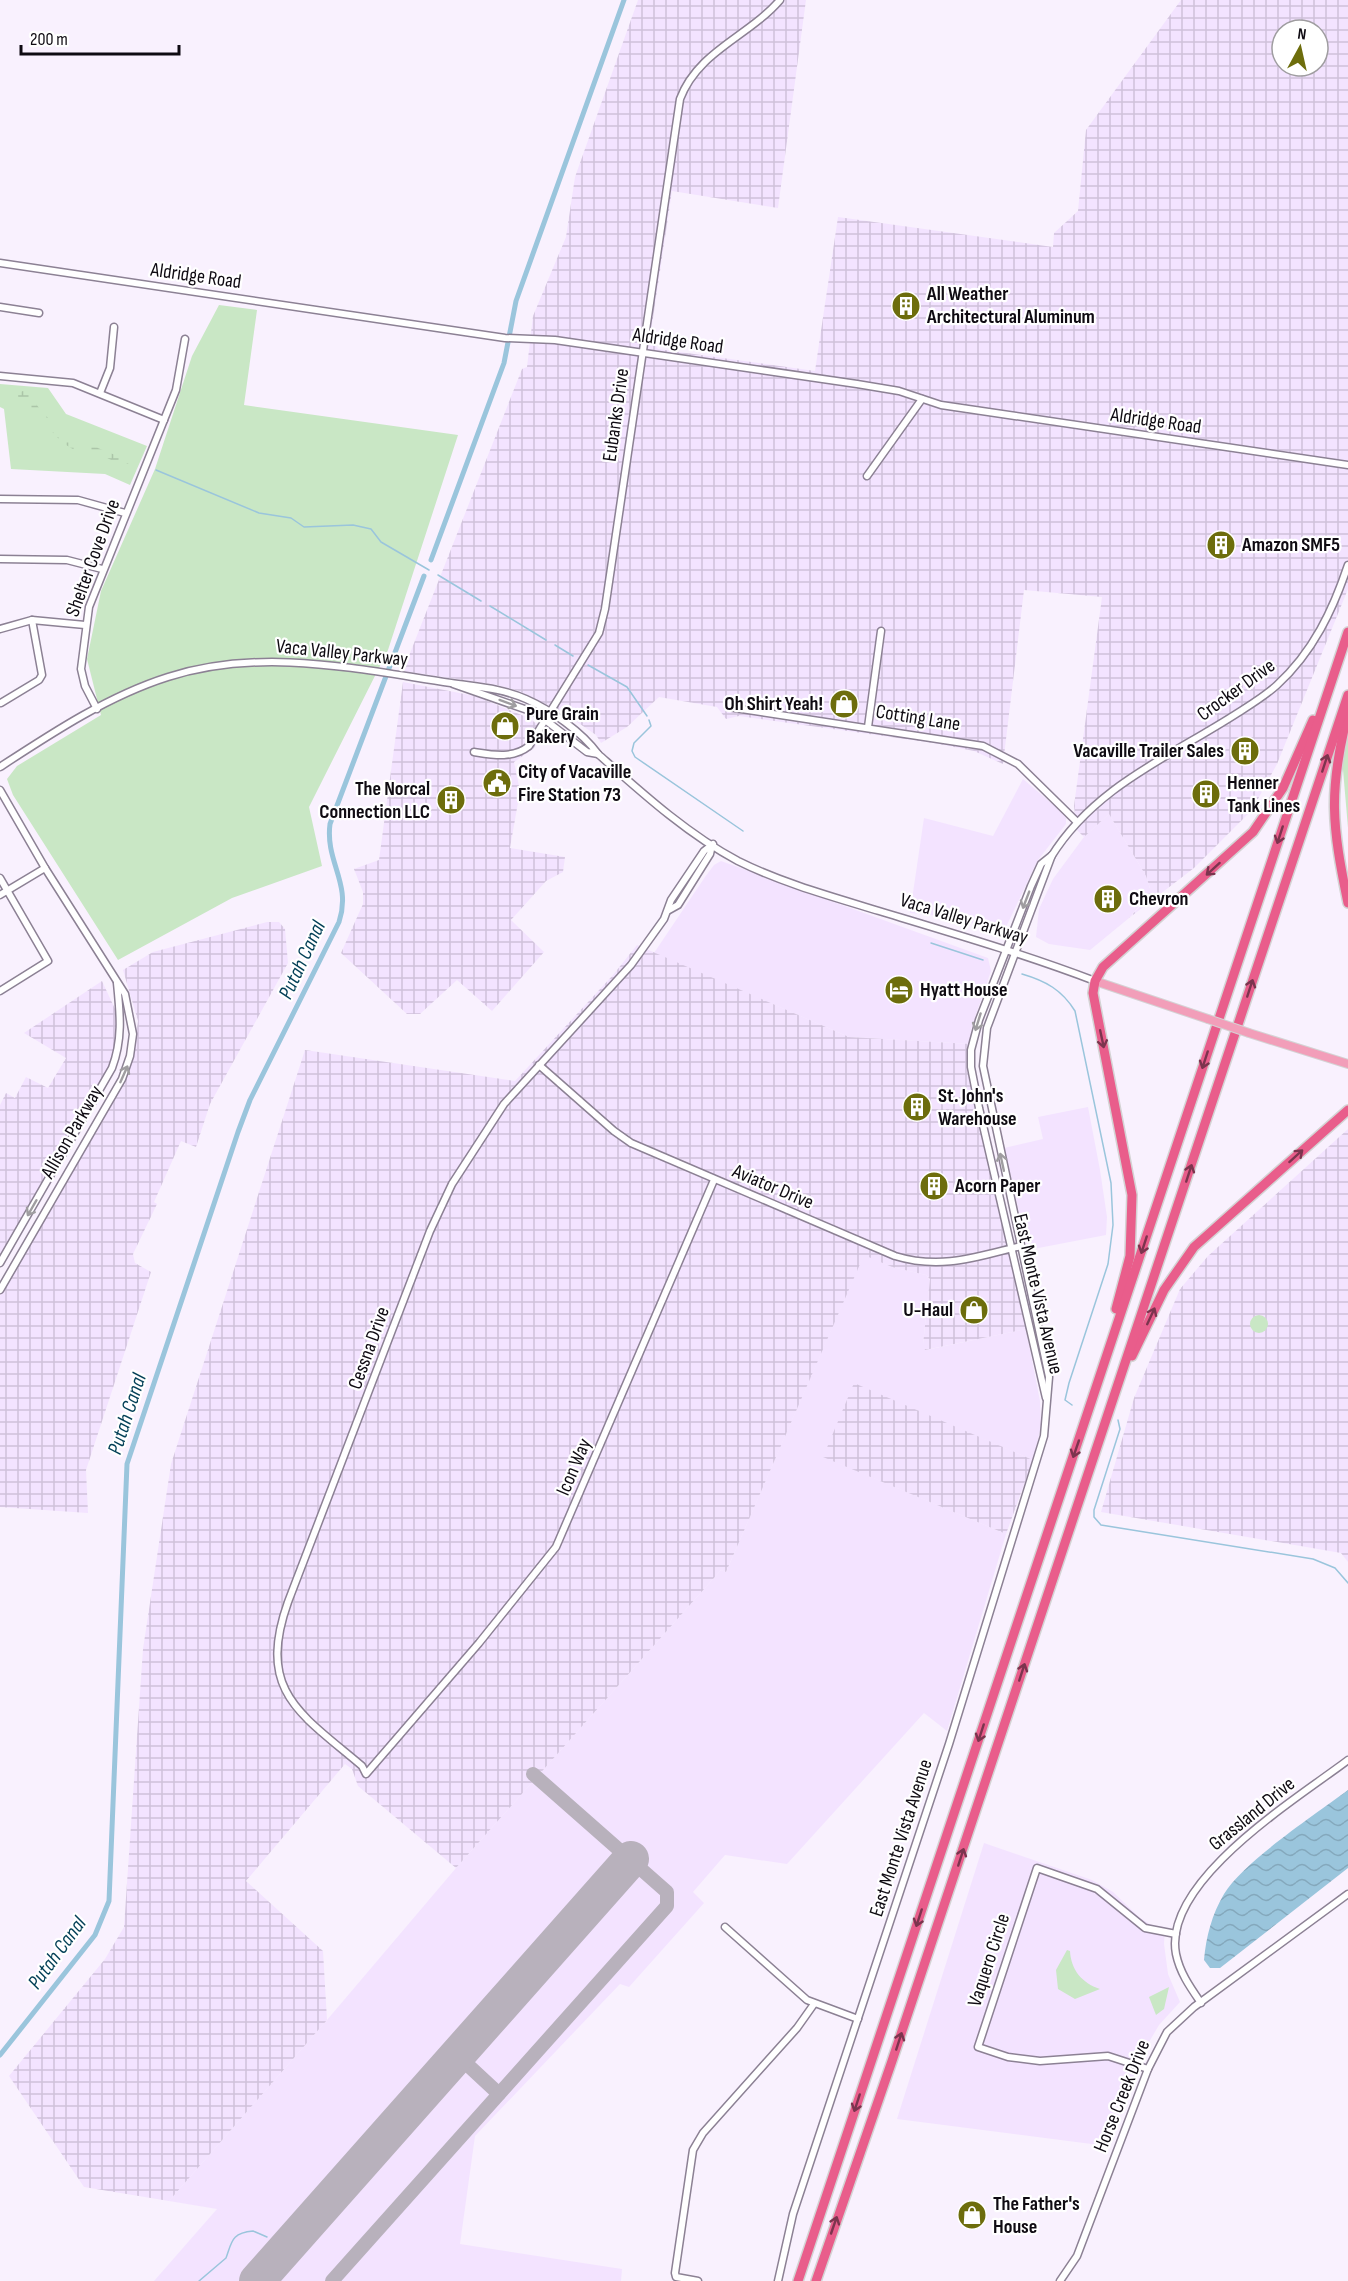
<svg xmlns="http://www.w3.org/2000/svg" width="1348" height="2281" viewBox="0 0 1348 2281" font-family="'Sofia Sans Condensed',sans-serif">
<defs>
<pattern id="industrial-grid" width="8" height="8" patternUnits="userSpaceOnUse" patternTransform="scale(1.5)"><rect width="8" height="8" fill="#f3e3ff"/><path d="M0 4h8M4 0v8" fill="none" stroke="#cfc1da"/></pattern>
<pattern id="wetland-marsh" width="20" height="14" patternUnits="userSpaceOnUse" patternTransform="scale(1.5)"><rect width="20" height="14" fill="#c9e7c5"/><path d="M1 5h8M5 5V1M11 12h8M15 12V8" fill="none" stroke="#abc5a8"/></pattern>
<pattern id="water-waves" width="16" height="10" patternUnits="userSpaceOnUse" patternTransform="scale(1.5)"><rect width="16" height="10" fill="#9ac5dc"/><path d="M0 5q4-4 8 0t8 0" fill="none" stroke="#84a8bc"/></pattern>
</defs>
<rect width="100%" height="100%" fill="#f9f1fe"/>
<!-- built -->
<g fill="#f3e3ff">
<polygon points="1023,779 1057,808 1066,818 1066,824 1038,860 1006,927 999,931 951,917 910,913 924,818 993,836"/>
<polygon points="1109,814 1146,876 1151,892 1129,918 1090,950 1049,944 1036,937 1039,909 1053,879 1084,837"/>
<polygon points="721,861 988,958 991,971 971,1029 970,1044 849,1037 654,953 705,877 714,865"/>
<polygon points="1088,1107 1100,1170 1107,1217 1106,1235 1028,1250 1004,1148 1043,1139 1038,1117"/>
<polygon points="864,1254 892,1267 926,1275 930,1280 923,1343 926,1350 1026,1329 1040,1401 1041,1427 1033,1460 854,1384 824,1457 1006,1534 947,1731 924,1713 787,1864 725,1855 693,1892 704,1903 629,1987 620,1984 475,2136 460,2244 622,2269 621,2281 154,2281 217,2209 169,2201 327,2020 456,1868 721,1570 726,1572"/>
<polygon points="984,1843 1092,1880 1113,1892 1140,1918 1153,1926 1165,1927 1164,1944 1168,1974 1180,2002 1159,2025 1142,2054 1107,2146 897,2119"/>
</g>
<!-- industrial -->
<g fill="url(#industrial-grid)" fill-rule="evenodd">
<path d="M638,0H806L778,208L672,191L650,338L658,349L815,371L838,217L1053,247L1054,233L1078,211L1086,130L1181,0H1348V589L1277,764L1252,810L1194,868L1129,918L1148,898L1150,888L1146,876L1109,814L1084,837L1077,830L1074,806L1102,597L1024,590L1003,764L974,751L934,743L739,716L726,719L717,707L659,697L627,727L601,743L596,735L564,713L519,691L497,685L403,671L522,369L527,367L533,316L566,237L575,177ZM1282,30H1318V66H1282Z"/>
<polygon points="403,682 475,696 529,718 547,732 533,749 514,762 520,791 510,848 565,857 563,872 546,881 511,920 544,952 492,1011 457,980 420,1014 407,1014 341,953 363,904 363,892 354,869 379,860"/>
<polygon points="267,922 279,922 285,929 288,963 210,1104 196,1147 181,1141 154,1202 157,1204 133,1254 135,1263 151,1272 86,1470 88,1513 0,1507 0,1296 124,1083 131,1065 138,1021 123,970 153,952"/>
<polygon points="637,945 849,1037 970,1044 976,1103 1026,1329 925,1350 923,1344 930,1279 926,1275 892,1267 864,1255 726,1572 721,1570 456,1868 358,1786 352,1769 345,1764 246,1881 323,1951 327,2020 169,2201 84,2187 9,2076 105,1959 124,1927 143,1649 171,1464 305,1050 515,1081 613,975"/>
<polygon points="102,981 115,1009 118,1027 113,1062 0,1258 0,1105 6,1093 15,1098 26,1077 48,1088 66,1058 24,1033"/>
<polygon points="1348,1129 1348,1562 1341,1553 1101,1512 1134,1398 1180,1289 1208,1256"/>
<polygon points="854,1383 1033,1460 1006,1534 823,1457"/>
</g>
<!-- green -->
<g fill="#c9e7c5">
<polygon points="219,305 257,310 244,405 458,435 388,650 309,807 322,866 232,898 118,960 13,795 7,779 17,766 101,715 87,659 101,591 155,469 192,356"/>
<polygon points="0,384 48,388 66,414 147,446 130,485 105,474 11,469 4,409 0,407"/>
<polygon points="1348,722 1348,828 1342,758"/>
<circle cx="1259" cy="1324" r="9"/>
<path d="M1067,1950L1070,1951C1071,1970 1082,1983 1100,1989L1075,1999L1058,1989L1056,1970Z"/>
<polygon points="1169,1987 1164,2009 1156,2015 1149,1997"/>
</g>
<!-- wetland -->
<path fill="url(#wetland-marsh)" d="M23,391L34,393V402L61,433L115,455L132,457L133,463C118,467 111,459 98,453C89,449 78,452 71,448C55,439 49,425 36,414C33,411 24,411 19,408L18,393Z"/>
<!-- water -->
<path fill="url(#water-waves)" d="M1348,1790V1868L1220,1968H1210L1204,1960C1206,1937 1212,1914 1224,1894C1243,1862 1316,1814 1348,1790Z"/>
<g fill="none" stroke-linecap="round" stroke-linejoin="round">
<!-- stream -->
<g stroke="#9ac5dc" stroke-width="1.5">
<polyline points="156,470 259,513 291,518 304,527 353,525 371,529 381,542 429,570"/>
<polyline points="438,575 481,601"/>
<polyline points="490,606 546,640"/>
<polyline points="555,645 573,656"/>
<polyline points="588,665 627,687 647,716"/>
<polyline points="649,720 651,726 634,743 632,751 635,757 743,831"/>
<polyline points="931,943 983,960"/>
<path d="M1022,974C1046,981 1062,990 1075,1011L1111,1183L1113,1225L1108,1264L1069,1383L1065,1400L1072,1405"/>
<polyline points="1118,1420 1120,1429 1094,1510 1094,1517 1101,1525 1313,1559 1335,1568 1348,1583"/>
<path d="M199,2281L226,2258C232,2242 231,2233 253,2231L267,2237"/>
</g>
<!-- canal -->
<g stroke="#9ac5dc" stroke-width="5">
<polyline points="431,560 504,363 516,301 624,0"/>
<path d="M0,2055L95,1935L109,1901L127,1464L238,1132L250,1100L339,922C352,883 325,862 330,824L424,576"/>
</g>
<!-- taxiway -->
<g stroke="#b8b1bc" stroke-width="14">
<polyline points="457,2055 499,2094"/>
<polyline points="332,2281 667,1906 667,1892 533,1774"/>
</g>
<!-- runway -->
<polyline stroke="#b8b1bc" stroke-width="36" points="257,2281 631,1859"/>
<!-- minor casing -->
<g stroke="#8c8194" stroke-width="9">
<g id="minor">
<polyline points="0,263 505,338 555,340 857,384 899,391 941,405 1348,465"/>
<polyline points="0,307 39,313"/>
<polyline points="0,376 73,383 164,420"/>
<polyline points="100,393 110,368 114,327"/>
<polyline points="867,476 922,399"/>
<polyline points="0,499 78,500 125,513"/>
<polyline points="0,559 67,560 102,569"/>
<polyline points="0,629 32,620 85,625"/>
<polyline points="1,703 39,680 42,675 32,620"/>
<polyline points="728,707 983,746 1018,764 1076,821"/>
<polyline points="97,709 85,686 81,669 89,607 176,390 185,339"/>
<polyline points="868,727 881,631"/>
<path d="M474,752C493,755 513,759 529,746L599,633L605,609L680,99C698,51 748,37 780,0"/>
<path d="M598,754C641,792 687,834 738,861C782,883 833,897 879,911C952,933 1024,954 1095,981"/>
<path d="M0,767C52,733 108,696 168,677C262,647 356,669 451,683C477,687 501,688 526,699C551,710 582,732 598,754L587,752L536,713L453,684"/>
<polyline points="0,790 45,868 125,994 133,1034 130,1056 122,1079 0,1290"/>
<path d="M713,844L704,851L671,900L664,919L631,965L504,1104L452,1184L430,1231L288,1602C256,1692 301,1714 362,1766L366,1774L479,1643L556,1547L714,1180"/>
<path d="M1051,857C1094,787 1169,757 1236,714C1250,705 1265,696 1277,685C1313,652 1333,610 1348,565"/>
<polyline points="0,878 48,961 0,991"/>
<polyline points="0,895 45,868"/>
<polyline points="669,910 678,905 710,854 712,845"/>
<path d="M539,1065L614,1131L631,1143L895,1256C941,1270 976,1257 1021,1246"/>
<path d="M0,1263L112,1068C123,1039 120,1013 117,983"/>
<polyline points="1046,1398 979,1108 971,1067 971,1050 979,1020 1031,886 1041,864 1051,856"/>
<polyline points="725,1927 807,2000 858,2019"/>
<path d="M1201,2003C1190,1987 1180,1973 1176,1954C1162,1881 1298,1798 1348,1760"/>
<polyline points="1148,2069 1108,2056 1040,2061 1008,2057 978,2047 1037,1868 1097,1889 1145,1928 1176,1934"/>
<polyline points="698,2281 676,2277 675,2273 693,2150 703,2133 797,2028 814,2004"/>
<polyline points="778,2281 793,2214 949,1744 1044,1436 1049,1377 983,1066 987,1028 1052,855"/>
<polyline points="1060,2281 1077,2256 1148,2069 1167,2032 1194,2007 1348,1894"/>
</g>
</g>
<!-- major casing -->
<g stroke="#d4d3d4" stroke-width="10">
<g id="major">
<polyline points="1095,981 1208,1019"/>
<polyline points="1249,1033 1348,1064"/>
</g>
</g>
<!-- highway casing -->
<g stroke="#d4d3d4" stroke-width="12">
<g id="highway">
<path d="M1348,713C1328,791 1332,826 1348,903"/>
<polyline points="1116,1309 1130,1256 1132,1195 1093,993 1095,981 1103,967 1253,832 1283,788 1313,720"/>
<polyline points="1132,1356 1164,1290 1194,1247 1348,1110"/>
<polyline points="798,2281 1348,632"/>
<polyline points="816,2281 892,2061 1348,695"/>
</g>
</g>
<!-- minor -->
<use href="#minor" stroke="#fff" stroke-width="6"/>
<!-- major -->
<use href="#major" stroke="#f29eb9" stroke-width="8"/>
<!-- highway -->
<use href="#highway" stroke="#e95d8b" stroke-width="9"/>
<!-- major-bridge casing -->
<g stroke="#d4d3d4" stroke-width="10" stroke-linecap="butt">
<polyline id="major-bridge" points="1208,1019 1249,1033"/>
</g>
<!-- major-bridge -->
<use href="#major-bridge" stroke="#f29eb9" stroke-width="8"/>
</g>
<!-- one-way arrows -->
<defs><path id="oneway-shaft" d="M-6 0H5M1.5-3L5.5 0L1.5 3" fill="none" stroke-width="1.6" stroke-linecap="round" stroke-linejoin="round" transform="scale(1.5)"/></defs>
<g stroke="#9f9da0">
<use href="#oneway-shaft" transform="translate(508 703) rotate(20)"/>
<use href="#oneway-shaft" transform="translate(1026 900) rotate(111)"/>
<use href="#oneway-shaft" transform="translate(978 1022) rotate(107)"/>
<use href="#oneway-shaft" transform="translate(124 1074) rotate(-66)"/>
<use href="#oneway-shaft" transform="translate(1002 1162) rotate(-102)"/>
<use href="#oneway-shaft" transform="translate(32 1208) rotate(120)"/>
</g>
<g stroke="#7c344e">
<use href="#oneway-shaft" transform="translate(1325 763) rotate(-72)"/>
<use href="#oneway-shaft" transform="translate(1280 835) rotate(108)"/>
<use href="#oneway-shaft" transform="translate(1213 869) rotate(138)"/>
<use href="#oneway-shaft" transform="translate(1250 988) rotate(-72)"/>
<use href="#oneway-shaft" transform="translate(1102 1039) rotate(78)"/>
<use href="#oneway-shaft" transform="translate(1205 1060) rotate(108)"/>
<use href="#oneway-shaft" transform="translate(1296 1156) rotate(-42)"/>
<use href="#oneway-shaft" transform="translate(1189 1173) rotate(-72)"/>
<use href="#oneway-shaft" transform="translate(1144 1245) rotate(108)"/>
<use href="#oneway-shaft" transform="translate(1151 1316) rotate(-65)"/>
<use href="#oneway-shaft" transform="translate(1076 1449) rotate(109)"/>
<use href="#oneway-shaft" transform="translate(1022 1672) rotate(-72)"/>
<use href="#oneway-shaft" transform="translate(981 1733) rotate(108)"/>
<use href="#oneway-shaft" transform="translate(961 1857) rotate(-72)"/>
<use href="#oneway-shaft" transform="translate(919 1918) rotate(108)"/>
<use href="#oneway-shaft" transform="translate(899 2041) rotate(-72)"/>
<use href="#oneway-shaft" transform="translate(857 2103) rotate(108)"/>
<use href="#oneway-shaft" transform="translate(834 2225) rotate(-71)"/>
</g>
<!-- icons -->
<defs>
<g id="building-disc" transform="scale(1.5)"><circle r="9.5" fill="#6d6d0c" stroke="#fff"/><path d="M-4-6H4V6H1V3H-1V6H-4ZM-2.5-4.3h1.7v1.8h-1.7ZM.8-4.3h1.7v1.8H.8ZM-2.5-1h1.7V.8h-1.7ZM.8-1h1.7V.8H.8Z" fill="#fff"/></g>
<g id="shop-disc" transform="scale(1.5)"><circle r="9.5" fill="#6d6d0c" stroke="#fff"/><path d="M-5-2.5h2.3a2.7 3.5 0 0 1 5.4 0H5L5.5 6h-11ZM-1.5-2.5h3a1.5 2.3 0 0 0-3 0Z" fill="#fff"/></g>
<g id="civic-disc" transform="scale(1.5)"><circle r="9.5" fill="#6d6d0c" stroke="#fff"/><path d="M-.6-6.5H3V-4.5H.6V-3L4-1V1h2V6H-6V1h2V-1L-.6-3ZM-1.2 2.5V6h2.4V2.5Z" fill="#fff"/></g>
<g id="hotel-disc" transform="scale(1.5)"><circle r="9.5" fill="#6d6d0c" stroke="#fff"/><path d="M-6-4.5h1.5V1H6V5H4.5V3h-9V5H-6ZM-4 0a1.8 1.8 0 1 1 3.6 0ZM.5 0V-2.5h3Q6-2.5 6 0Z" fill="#fff"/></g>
</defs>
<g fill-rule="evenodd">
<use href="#building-disc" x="906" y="306"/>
<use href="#building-disc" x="1221" y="545"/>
<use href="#shop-disc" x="844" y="704"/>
<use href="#shop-disc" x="505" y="726"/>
<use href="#building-disc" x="1245" y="751"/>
<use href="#civic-disc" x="497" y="783"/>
<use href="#building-disc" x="1206" y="794"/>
<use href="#building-disc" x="451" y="800"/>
<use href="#building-disc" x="1108" y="899"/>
<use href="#hotel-disc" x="899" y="990"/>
<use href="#building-disc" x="917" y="1107"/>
<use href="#building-disc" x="934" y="1186"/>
<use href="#shop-disc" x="974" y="1310"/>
<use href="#shop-disc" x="972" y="2215"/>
</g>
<g text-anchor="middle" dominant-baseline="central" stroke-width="4.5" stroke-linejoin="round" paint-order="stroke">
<!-- street labels -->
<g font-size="20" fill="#0f0b12" stroke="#fff">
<text transform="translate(196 276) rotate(8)">Aldridge Road</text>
<text transform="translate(678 341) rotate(8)">Aldridge Road</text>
<text transform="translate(616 415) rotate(-82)">Eubanks Drive</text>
<text transform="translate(1156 421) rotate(8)">Aldridge Road</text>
<text transform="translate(93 558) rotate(-70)">Shelter Cove Drive</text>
<text transform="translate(342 653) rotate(6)">Vaca Valley Parkway</text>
<text transform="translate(1236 690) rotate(-36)">Crocker Drive</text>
<text transform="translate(918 718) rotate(9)">Cotting Lane</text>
<text transform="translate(964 919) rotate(17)">Vaca Valley Parkway</text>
<text transform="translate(72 1132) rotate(-60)">Allison Parkway</text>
<text transform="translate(773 1187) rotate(23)">Aviator Drive</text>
<text transform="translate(1038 1294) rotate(77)">East Monte Vista Avenue</text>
<text transform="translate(369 1348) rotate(-70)">Cessna Drive</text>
<text transform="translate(574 1467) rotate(-67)">Icon Way</text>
<text transform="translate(1252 1814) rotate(-39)">Grassland Drive</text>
<text transform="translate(901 1838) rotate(-72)">East Monte Vista Avenue</text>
<text transform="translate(989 1960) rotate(-72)">Vaquero Circle</text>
<text transform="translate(1122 2096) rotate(-68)">Horse Creek Drive</text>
</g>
<!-- poi labels -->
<g font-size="20" font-weight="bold" fill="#0f0b12" stroke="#fff" text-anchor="start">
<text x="927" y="294">All Weather<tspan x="927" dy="23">Architectural Aluminum</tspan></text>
<text x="1242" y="545">Amazon SMF5</text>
<text x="823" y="704" text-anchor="end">Oh Shirt Yeah!</text>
<text x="526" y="714">Pure Grain<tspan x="526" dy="23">Bakery</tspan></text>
<text x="1224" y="751" text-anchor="end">Vacaville Trailer Sales</text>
<text x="518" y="772">City of Vacaville<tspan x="518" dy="23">Fire Station 73</tspan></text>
<text x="1227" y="783">Henner<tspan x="1227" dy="23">Tank Lines</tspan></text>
<text x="430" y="789" text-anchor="end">The Norcal<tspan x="430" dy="23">Connection LLC</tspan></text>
<text x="1129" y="899">Chevron</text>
<text x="920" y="990">Hyatt House</text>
<text x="938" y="1096">St. John's<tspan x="938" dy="23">Warehouse</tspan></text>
<text x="955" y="1186">Acorn Paper</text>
<text x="953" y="1310" text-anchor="end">U-Haul</text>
<text x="993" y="2204">The Father's<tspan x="993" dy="23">House</tspan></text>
</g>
<!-- water labels -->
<g font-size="21" font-style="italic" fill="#023f56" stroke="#fff">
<text transform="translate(302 960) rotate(-65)">Putah Canal</text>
<text transform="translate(127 1414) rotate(-72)">Putah Canal</text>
<text transform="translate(57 1953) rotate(-54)">Putah Canal</text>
</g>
</g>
<!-- north arrow -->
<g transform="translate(1300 48) rotate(8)"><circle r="28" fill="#ffffff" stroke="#9f9da0" stroke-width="1.5"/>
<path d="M0-4.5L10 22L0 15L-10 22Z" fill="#6d6d0c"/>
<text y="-9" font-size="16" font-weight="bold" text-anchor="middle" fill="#0f0b12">N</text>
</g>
<!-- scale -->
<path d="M21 45v9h158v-9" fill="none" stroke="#0f0b12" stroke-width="3"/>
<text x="30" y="45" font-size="18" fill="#0f0b12" stroke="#ffffff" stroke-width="4.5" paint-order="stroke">200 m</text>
</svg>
